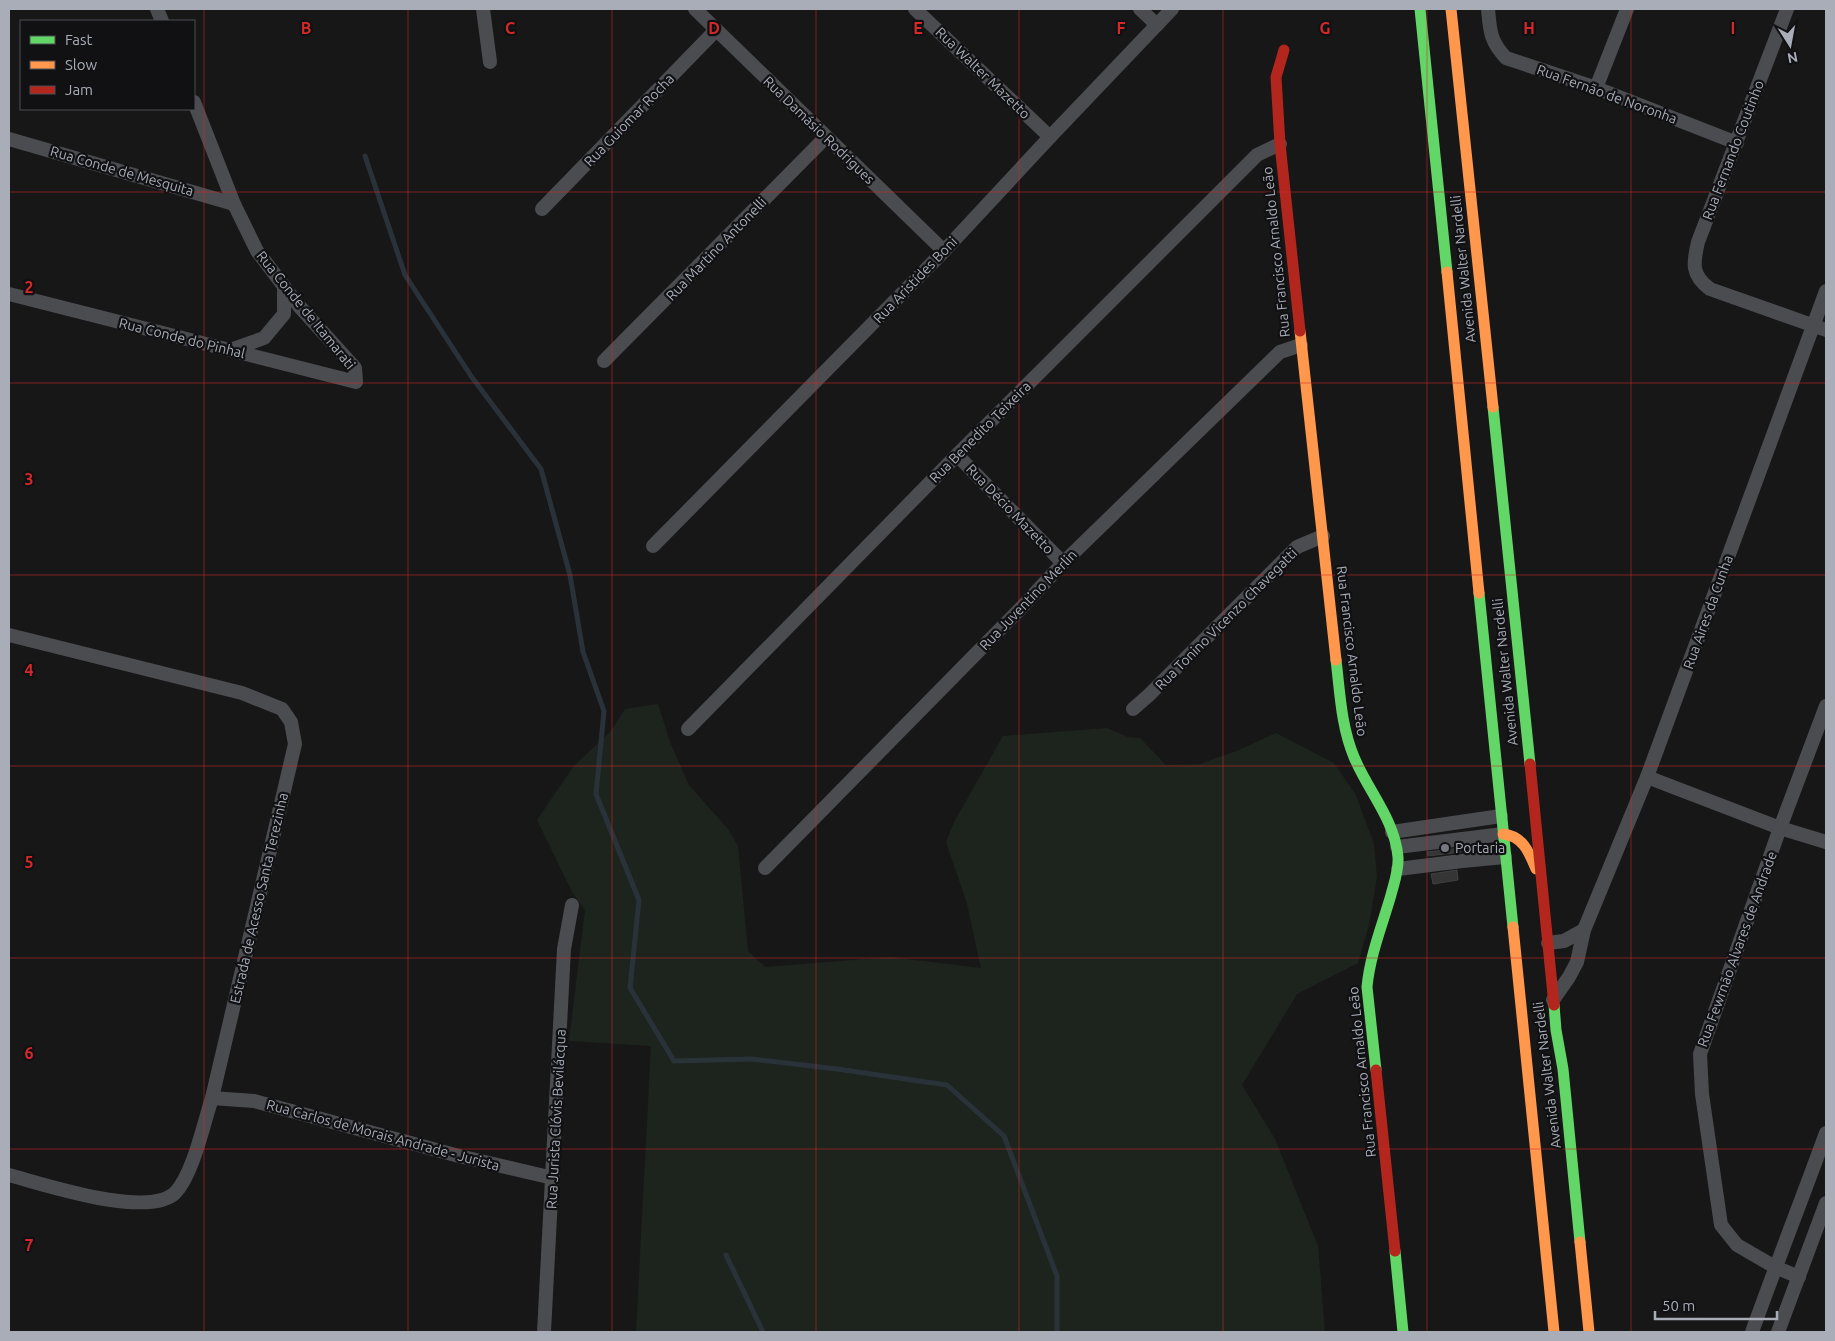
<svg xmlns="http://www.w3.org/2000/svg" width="1835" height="1341" viewBox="0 0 1835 1341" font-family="Ubuntu,sans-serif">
<rect width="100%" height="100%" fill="#171717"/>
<!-- green -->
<polygon fill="#1d241e" points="658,704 670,742 689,785 728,829 738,846 748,951 765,967 890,957 981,968 967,904 946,842 954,822 1003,736 1107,728 1128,737 1140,738 1166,765 1200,764 1239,750 1276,733 1334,763 1356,795 1374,844 1377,877 1369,925 1358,963 1297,994 1242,1085 1275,1139 1318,1246 1325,1332 636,1332 651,1046 569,1041 585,910 572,892 537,820 573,767 610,732 625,709"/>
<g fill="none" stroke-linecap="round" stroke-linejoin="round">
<!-- stream -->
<g stroke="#2a3239" stroke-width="5">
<polyline points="365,156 405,275 471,376 541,469 570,575 583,652 604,711 596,794 639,900 630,988 674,1061 751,1059 837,1069 947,1085 1004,1136 1057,1276 1057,1332"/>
<polyline points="726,1255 763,1332"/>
</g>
</g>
<!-- building -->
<g fill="#353536" stroke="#3f4043">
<polygon points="1462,848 1461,852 1428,856 1427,852"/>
<polygon points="1457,870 1458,880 1433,884 1431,874"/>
</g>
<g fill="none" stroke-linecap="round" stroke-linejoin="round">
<!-- street -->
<g stroke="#4b4c50" stroke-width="14">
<polyline points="157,9 162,21"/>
<polyline points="483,9 490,62"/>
<polyline points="695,9 944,251"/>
<polyline points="915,9 1050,137"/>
<polyline points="1140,9 1157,25"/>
<path d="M1488,9C1490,31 1490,41 1506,58L1596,88L1737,143"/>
<path d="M1787,9L1698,242C1693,263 1691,275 1710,289L1826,330"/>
<polyline points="1596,88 1627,9"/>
<polyline points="9,139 234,204"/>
<polyline points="542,209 716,30"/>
<polyline points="9,294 356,382 355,368 299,306 257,251 234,204 194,102"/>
<polyline points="230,350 264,338 284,314 284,288"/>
<polyline points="604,361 826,137"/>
<polyline points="957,455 1063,563"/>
<polyline points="653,546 944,251 1050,137 1172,9"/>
<path d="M9,635L242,693L282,709L291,722L295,744L212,1098C204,1122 193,1175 175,1193C147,1219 43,1184 9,1175"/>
<polyline points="1133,709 1149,695 1297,547 1323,536"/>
<polyline points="688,729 957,455 1257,155 1280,144"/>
<polyline points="1647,777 1780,828 1826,842"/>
<polyline points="1392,832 1501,816"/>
<polyline points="1397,847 1503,834"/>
<polyline points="765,868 1023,606 1063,563 1280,352 1301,345"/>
<polyline points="1398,869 1462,861 1505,857"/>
<polyline points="1548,943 1564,941 1584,930"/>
<polyline points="1553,1000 1569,977 1577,962 1584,930 1647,777 1826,291"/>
<polyline points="212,1098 254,1101 459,1156 553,1178"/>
<polyline points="1799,1277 1775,1267 1737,1245 1721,1225 1702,1094 1700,1054 1780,828 1826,706"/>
<polyline points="544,1332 564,949 572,905"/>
<path d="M1752,1332C1776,1265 1802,1199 1826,1133"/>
<polyline points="1778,1332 1826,1203"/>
</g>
<!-- fast -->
<g stroke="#63d668" stroke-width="11">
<polyline points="1420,9 1447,272"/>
<polyline points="1493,407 1530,764"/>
<polyline points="1479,593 1513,927"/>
<path d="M1336,660C1340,692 1341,726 1354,757C1368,791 1395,820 1398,857C1399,870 1394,883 1391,895C1382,926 1370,955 1367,987L1376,1070"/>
<polyline points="1554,1005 1556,1030 1563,1069 1580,1242"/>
<polyline points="1395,1251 1403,1332"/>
</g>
<!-- slow -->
<g stroke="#ff974d" stroke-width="11">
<polyline points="1451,9 1493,407"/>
<polyline points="1447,272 1479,593"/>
<polyline points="1300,331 1336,660"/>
<path d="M1503,834C1523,836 1529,852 1536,869"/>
<polyline points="1513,927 1554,1332"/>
<polyline points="1580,1242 1589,1332"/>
</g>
<!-- jam -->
<g stroke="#b3261e" stroke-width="11">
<polyline points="1284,50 1276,77 1280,144 1300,331"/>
<polyline points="1530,764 1554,1005"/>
<polyline points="1376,1070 1395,1251"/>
</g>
</g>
<!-- grid -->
<path fill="none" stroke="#d62828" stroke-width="1" stroke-opacity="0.55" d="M204,9V1332M408,9V1332M612,9V1332M816,9V1332M1019,9V1332M1223,9V1332M1427,9V1332M1631,9V1332M9,192H1826M9,383H1826M9,575H1826M9,766H1826M9,958H1826M9,1149H1826"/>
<!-- markers -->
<circle fill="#757880" stroke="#111113" stroke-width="2" cx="1445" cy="848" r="5"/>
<g text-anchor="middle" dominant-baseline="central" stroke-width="4.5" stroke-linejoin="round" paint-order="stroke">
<!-- street labels -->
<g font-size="14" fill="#a8adb8" stroke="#111113">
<text transform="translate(983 73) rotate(44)">Rua Walter Mazetto</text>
<text transform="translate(1607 94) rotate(20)">Rua Fernão de Noronha</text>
<text transform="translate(629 120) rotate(-46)">Rua Guiomar Rocha</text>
<text transform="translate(819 130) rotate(44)">Rua Damásio Rodrigues</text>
<text transform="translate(1733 150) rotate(-69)">Rua Fernando Coutinho</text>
<text transform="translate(122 171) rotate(16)">Rua Conde de Mesquita</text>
<text transform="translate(716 249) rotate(-46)">Rua Martino Antonelli</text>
<text transform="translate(1276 252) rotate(-96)">Rua Francisco Arnaldo Leão</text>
<text transform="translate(1463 269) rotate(-96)">Avenida Walter Nardelli</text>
<text transform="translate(915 280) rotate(-46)">Rua Aristídes Boni</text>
<text transform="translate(306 310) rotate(51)">Rua Conde de Itamarati</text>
<text transform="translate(182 338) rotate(14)">Rua Conde do Pinhal</text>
<text transform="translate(980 432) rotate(-45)">Rua Benedito Teixeira</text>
<text transform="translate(1010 509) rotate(46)">Rua Décio Mazetto</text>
<text transform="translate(1028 600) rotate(-46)">Rua Juventino Merlin</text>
<text transform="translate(1708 612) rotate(-70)">Rua Aires da Cunha</text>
<text transform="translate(1226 619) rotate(-45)">Rua Tonino Vicenzo Chavegatti</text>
<text transform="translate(1352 651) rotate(83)">Rua Francisco Arnaldo Leão</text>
<text transform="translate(1505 672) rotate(-96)">Avenida Walter Nardelli</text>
<text transform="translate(259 898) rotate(-77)">Estrada de Acesso Santa Terezinha</text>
<text transform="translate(1737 949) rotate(-70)">Rua Fewrnão Alvares de Andrade</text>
<text transform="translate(1362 1072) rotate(-96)">Rua Francisco Arnaldo Leão</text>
<text transform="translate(1547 1075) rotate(-97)">Avenida Walter Nardelli</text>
<text transform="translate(556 1119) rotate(-87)">Rua Jurista Clóvis Bevilácqua</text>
<text transform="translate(383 1135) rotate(15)">Rua Carlos de Morais Andrade - Jurista</text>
</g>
<!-- poi labels -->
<g font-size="14" fill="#a8adb8" stroke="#111113" text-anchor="start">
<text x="1455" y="848">Portaria</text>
</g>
</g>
<g font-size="16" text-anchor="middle" font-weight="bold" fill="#d62828" stroke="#111113" stroke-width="4.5" stroke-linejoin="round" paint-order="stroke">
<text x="306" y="34">B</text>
<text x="510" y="34">C</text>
<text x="714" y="34">D</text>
<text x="918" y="34">E</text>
<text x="1121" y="34">F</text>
<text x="1325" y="34">G</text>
<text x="1529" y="34">H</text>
<text x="1733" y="34">I</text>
<text x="29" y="293">2</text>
<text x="29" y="485">3</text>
<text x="29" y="676">4</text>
<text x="29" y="868">5</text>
<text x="29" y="1059">6</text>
<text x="29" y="1251">7</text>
</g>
<!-- border -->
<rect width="1835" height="1341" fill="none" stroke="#a8adb8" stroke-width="20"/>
<!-- legend -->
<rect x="20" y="20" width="175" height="90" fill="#111113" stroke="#4d4f55"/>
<rect x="30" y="36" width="25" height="8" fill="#63d668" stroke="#4d4f55"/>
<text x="65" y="45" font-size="15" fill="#a8adb8">Fast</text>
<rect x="30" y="61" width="25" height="8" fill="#ff974d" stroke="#4d4f55"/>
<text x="65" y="70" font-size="15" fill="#a8adb8">Slow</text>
<rect x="30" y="86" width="25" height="8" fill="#b3261e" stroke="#4d4f55"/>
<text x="65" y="95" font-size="15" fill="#a8adb8">Jam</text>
<!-- north arrow -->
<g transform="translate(1790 45) rotate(169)" stroke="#111113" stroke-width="4" paint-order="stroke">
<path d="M0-4L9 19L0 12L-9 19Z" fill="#a8adb8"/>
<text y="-8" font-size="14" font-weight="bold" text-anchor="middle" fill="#a8adb8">N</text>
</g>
<!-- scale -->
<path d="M1655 1311v8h122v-8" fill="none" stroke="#a8adb8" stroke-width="2.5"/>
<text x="1662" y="1311" font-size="15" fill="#a8adb8" stroke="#111113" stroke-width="4" paint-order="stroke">50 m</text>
</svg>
